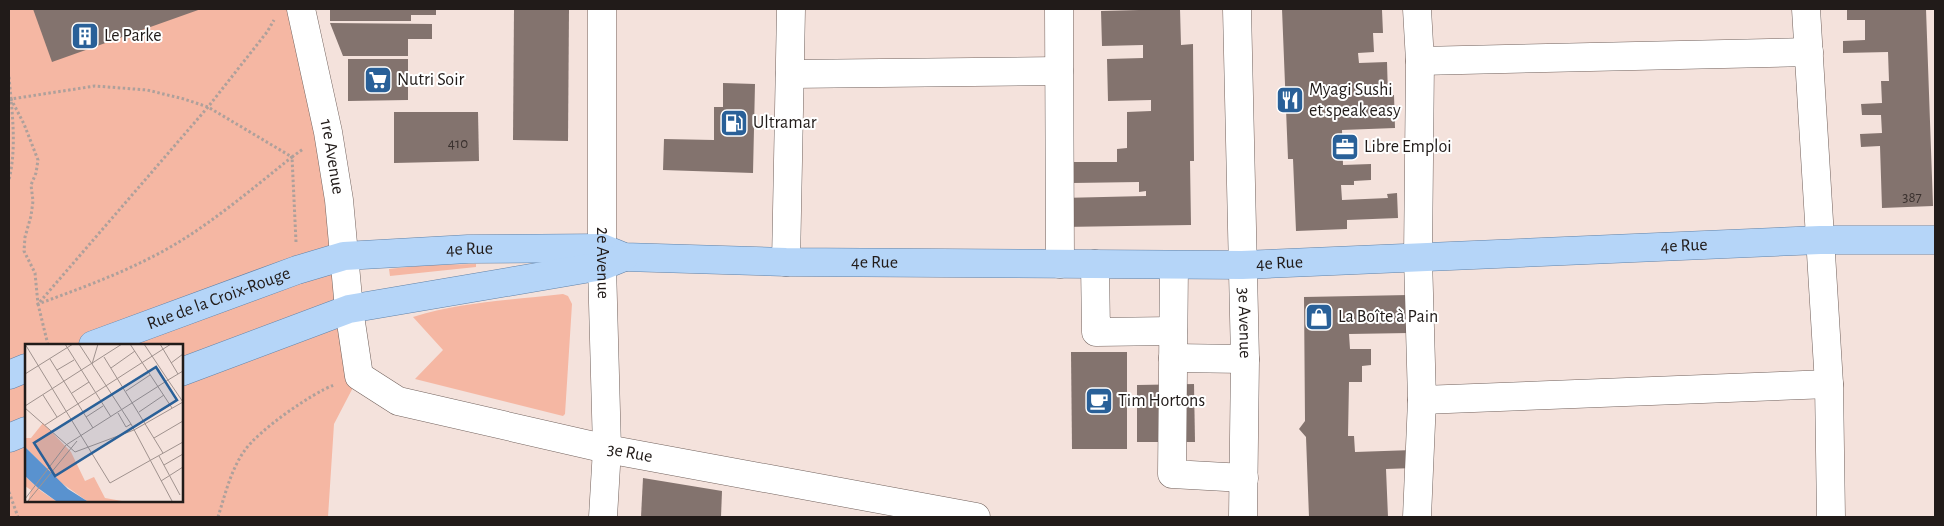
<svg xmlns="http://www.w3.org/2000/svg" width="1944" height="526" viewBox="0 0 1944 526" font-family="'Alegreya Sans',sans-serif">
<rect width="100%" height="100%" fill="#f4e2dc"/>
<!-- green -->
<g fill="#f5b7a3" fill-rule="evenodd">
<path d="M9,9H301L359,376L334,424L328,517H9ZM26,345H181V500H26Z"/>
<polygon points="476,264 476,267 390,276 389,269 426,265"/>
<path d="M563,294L568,296L572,304L565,414L563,416L415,379L443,350L413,317C461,302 513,300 563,294Z"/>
</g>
<!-- building -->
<g fill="#83736e">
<polygon points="33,9 201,9 52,62"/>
<polygon points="330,9 436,9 436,15 411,15 411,21 330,21"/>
<polygon points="514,9 569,9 568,141 513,140"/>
<polygon points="1139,9 1180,9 1181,45 1193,44 1194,161 1190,161 1191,225 1062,227 1061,198 1146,196 1146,191 1139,192 1139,182 1072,183 1072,162 1117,162 1117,149 1127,148 1127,112 1151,111 1151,100 1108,101 1107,59 1143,58 1143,45 1102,46 1101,11 1139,10"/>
<polygon points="1282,9 1382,10 1383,33 1373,33 1374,52 1358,53 1359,63 1387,62 1388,96 1394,95 1395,128 1342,130 1343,165 1371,164 1371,180 1354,181 1354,185 1341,185 1342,200 1388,198 1387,194 1397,193 1398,218 1347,220 1347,229 1296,231 1293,159 1288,159"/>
<polygon points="1847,9 1926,9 1933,206 1882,208 1880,146 1861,147 1860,134 1882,133 1881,115 1862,115 1861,104 1882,103 1881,81 1889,81 1888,52 1843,53 1843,41 1865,40 1865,20 1847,20"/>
<polygon points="330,23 432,24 432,39 408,39 408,56 343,56"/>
<polygon points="348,59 408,59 408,100 348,101"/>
<polygon points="723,83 755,84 753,173 663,170 664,139 714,140 714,107 723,107"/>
<polygon points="394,112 478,112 479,161 394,163"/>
<polygon points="1409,295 1409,333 1349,334 1350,349 1371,349 1371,365 1362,366 1362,382 1349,382 1348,436 1354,436 1355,452 1413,450 1414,468 1386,469 1388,517 1309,517 1306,437 1299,429 1305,421 1304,297"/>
<polygon points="1071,352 1127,352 1127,449 1072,449"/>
<polygon points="1194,384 1195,442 1137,442 1137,385"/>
<polygon points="643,478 722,491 721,517 641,517"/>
</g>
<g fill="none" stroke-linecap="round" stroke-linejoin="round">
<!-- minor casing -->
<g stroke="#72625d" stroke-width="29">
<g id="minor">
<path id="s1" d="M301,9L328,132L339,200L349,309L359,376L398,401L607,449L976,517"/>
<path id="s2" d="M602,9V266L607,449L603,517"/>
<polyline points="1059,9 1060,264"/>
<path id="s3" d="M1237,9L1245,359L1243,517"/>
<polyline points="1417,9 1420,61 1418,258 1422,400 1417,517"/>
<polyline points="1806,9 1829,384 1831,517"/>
<polyline points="1420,61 1809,52"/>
<polyline points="790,74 1059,71"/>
<polyline points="786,262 791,9"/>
<polyline points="1095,264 1096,332 1173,331"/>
<polyline points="1174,265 1172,474 1244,478"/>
<polyline points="1173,358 1245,359"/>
<polyline points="1422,400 1829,384"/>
</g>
</g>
<!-- major casing -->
<g stroke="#6182a7" stroke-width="29">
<g id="major">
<path id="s4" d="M93,345L297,270L344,256L468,249L602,248L624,257L786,262L1242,265L1820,240H1935"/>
<polyline points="181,372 349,309 602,266 624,257"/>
<polyline points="9,375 26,368"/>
<polyline points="9,438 26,431"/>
</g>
</g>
<!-- path -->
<g stroke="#aea09b" stroke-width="3" stroke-dasharray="2.5 2.5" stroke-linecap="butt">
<path d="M9,77C12,112 17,146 9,180"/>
<path d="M9,100L11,99L95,86L147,90L184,99L208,107L292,157C248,192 202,232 152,257C115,276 76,290 38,304L35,273L24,251L25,237L31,216L33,201L31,185L36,173L38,160L24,124L11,99"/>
<polyline points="296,242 292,157 303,149"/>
<polyline points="48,345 38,304 208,107 267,32 274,20"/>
<polyline points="9,492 18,517"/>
<path d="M218,517C225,495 231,469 245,450C259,430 312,393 334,385"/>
</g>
<!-- minor -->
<use href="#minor" stroke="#fff" stroke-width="28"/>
<!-- major -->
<use href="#major" stroke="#b5d5f8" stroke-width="28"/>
</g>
<!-- icons -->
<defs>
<g id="building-square" transform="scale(1.4375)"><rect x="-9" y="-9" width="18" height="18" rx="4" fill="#296098" stroke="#fff"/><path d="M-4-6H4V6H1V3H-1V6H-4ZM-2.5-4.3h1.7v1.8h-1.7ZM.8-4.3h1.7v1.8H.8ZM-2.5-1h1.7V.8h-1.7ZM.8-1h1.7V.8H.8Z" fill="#fff"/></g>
<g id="supermarket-square" transform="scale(1.4375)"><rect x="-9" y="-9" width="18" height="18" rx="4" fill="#296098" stroke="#fff"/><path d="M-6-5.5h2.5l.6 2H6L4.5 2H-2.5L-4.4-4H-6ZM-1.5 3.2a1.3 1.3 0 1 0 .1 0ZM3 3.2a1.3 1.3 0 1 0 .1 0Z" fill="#fff"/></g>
<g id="restaurant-square" transform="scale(1.4375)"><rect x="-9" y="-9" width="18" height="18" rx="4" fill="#296098" stroke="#fff"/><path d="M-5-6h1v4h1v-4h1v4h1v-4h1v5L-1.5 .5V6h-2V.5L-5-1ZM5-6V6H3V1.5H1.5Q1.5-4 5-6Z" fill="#fff"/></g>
<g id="fuel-square" transform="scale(1.4375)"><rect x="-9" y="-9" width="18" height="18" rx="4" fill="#296098" stroke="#fff"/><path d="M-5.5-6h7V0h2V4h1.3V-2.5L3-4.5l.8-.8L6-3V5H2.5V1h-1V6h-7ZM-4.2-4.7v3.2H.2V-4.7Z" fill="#fff"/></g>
<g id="office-square" transform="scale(1.4375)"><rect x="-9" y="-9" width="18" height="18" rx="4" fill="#296098" stroke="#fff"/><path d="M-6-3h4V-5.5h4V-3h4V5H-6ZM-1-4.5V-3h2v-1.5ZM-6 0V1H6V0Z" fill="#fff"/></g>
<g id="shop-square" transform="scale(1.4375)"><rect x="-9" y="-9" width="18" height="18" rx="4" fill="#296098" stroke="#fff"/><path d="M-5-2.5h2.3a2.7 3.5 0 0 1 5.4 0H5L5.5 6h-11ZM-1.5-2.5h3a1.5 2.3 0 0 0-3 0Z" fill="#fff"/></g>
<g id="cafe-square" transform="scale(1.4375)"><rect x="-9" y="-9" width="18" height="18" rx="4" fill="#296098" stroke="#fff"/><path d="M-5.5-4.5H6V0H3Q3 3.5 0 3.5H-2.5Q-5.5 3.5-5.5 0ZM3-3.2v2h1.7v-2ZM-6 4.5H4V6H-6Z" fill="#fff"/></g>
</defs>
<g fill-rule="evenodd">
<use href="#building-square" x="85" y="36"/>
<use href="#supermarket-square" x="378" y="80"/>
<use href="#restaurant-square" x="1290" y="100"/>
<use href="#fuel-square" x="734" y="123"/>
<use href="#office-square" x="1345" y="147"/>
<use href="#shop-square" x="1319" y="317"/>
<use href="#cafe-square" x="1099" y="401"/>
</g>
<g text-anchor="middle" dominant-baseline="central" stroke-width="4" stroke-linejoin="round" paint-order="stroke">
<!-- number labels -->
<g font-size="15" fill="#3a312e">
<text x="458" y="143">410</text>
<text x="1912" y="197">387</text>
</g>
<!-- poi labels -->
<g font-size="18" fill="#211b19" stroke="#fff" text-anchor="start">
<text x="104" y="36">Le Parke</text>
<text x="397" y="80">Nutri Soir</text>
<text x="1309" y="90">Myagi Sushi<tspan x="1309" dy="21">et speak easy</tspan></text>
<text x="753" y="123">Ultramar</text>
<text x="1364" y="147">Libre Emploi</text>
<text x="1338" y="317">La Boîte à Pain</text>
<text x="1118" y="401">Tim Hortons</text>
</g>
<!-- street labels -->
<g font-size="18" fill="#211b19" stroke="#fff">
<text stroke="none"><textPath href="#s1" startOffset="151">1re Avenue</textPath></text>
<text stroke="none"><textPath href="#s4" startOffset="1609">4e Rue</textPath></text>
<text stroke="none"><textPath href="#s4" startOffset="392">4e Rue</textPath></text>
<text stroke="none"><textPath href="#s2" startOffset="254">2e Avenue</textPath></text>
<text stroke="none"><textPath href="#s4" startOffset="799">4e Rue</textPath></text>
<text stroke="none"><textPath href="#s4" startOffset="1204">4e Rue</textPath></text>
<text stroke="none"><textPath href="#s4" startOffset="134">Rue de la Croix-Rouge</textPath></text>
<text stroke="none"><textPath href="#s3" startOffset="314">3e Avenue</textPath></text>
<text stroke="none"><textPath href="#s1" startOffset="656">3e Rue</textPath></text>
</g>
</g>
<!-- overview -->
<g transform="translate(25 344)">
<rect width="158" height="158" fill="#f4e2dc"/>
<path d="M18,79L46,108L60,137L69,133L80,154L97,157H62L35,138L0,103V94H6ZM0,132L16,147L31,157H3L6,146L0,142Z" fill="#f5b7a3"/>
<path d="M0,103L43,145L62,157H31L13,144L0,132Z" fill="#5992cf"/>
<path fill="none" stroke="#a0928e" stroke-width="1" d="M0,0L85,139L158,98M40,0L86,73M54,0L106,80L147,157M105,0L147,64M135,0L153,30M79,13L138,109M25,15L68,84M146,19L158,10M67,20L73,0M86,24L110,7M32,26L49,16M158,27L143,36L158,58M0,30L48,0M101,47L125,31M47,49L64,38M18,51L32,73M0,62L97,0M0,64L50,108L109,86L158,58M114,68L139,51M93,69L101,83L106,80M61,73L78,62M20,81L146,0M129,94L158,77M134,112L155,151M139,121L158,110M136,137L158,123M0,155L41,101L143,36L119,0M3,157L52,97"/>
<path fill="#296098" fill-opacity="0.15" stroke="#296098" stroke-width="2.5" d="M131,23L152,56L30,132L9,99Z"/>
<rect width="158" height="158" fill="none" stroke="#211b19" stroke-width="2.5"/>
</g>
<!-- border -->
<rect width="1944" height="526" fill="none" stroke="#211b19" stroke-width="20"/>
</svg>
